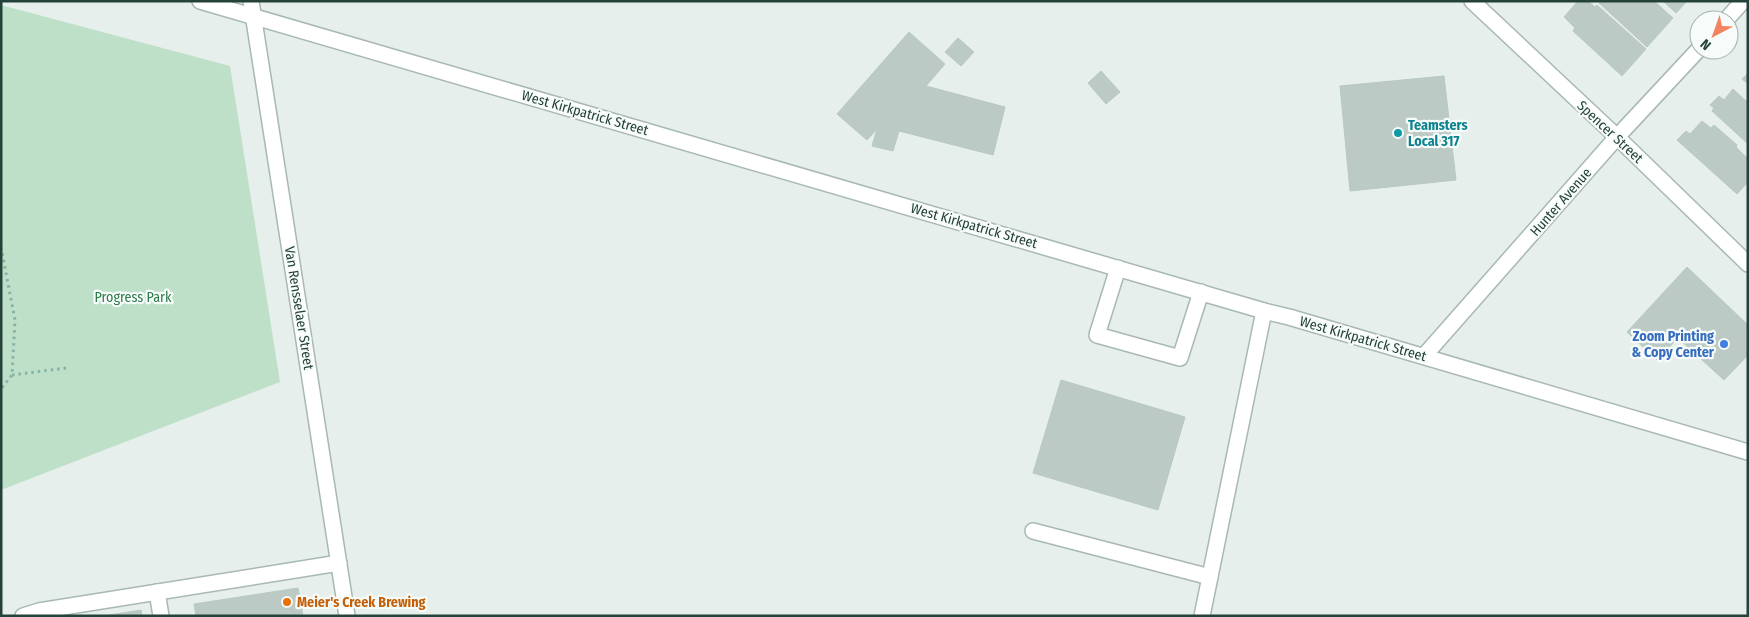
<svg xmlns="http://www.w3.org/2000/svg" width="1749" height="617" viewBox="0 0 1749 617" font-family="'Fira Sans Condensed',sans-serif">
<rect width="100%" height="100%" fill="#e6efeb"/>
<!-- green -->
<polygon fill="#bfe0c8" points="1,5 230,66 280,382 1,490"/>
<!-- building -->
<g fill="#bbcac4" stroke="#b8c9c2">
<polygon points="1578,1 1588,1 1595,7 1597,5 1646,49 1622,76 1573,31 1575,28 1564,17"/>
<polygon points="1601,1 1654,1 1673,18 1647,47 1599,3"/>
<polygon points="1663,1 1687,1 1676,13"/>
<polygon points="909,32 945,64 926,86 1005,107 993,155 899,131 893,151 872,146 877,129 867,140 837,114"/>
<polygon points="958,38 974,52 961,66 945,52"/>
<polygon points="1101,71 1120,92 1106,104 1088,83"/>
<polygon points="1748,73 1748,84 1742,79"/>
<polygon points="1444,76 1456,180 1350,191 1340,86"/>
<polygon points="1733,89 1746,101 1748,99 1748,144 1712,111 1714,108 1710,105 1719,96 1724,100"/>
<polygon points="1702,121 1711,128 1714,125 1737,145 1736,147 1748,159 1748,182 1737,194 1677,140 1686,131 1690,134"/>
<polygon points="1687,267 1748,325 1748,355 1724,380 1678,338 1657,360 1627,332"/>
<polygon points="1061,380 1185,417 1158,510 1033,473"/>
<polygon points="298,588 303,616 196,616 194,604"/>
<polygon points="141,610 142,616 103,616"/>
</g>
<g fill="none" stroke-linecap="round" stroke-linejoin="round">
<!-- service casing -->
<g stroke="#a8b8b2" stroke-width="18">
<g id="service">
<polyline points="1118,268 1097,335 1180,358 1201,292"/>
<polyline points="1033,531 1210,577"/>
<polyline points="157,592 161,616"/>
<polyline points="23,616 39,611 339,563"/>
<polyline points="1202,616 1264,311"/>
</g>
</g>
<!-- minor casing -->
<g stroke="#a8b8b2" stroke-width="18">
<g id="minor">
<polyline points="1472,1 1617,137 1748,264"/>
<polyline points="1726,20 1743,1"/>
<polyline points="1424,356 1617,137 1699,49"/>
</g>
</g>
<!-- tertiary casing -->
<g stroke="#a8b8b2" stroke-width="18">
<g id="tertiary">
<polyline points="200,1 1264,311 1289,317 1748,452"/>
<polyline points="251,1 347,616"/>
</g>
</g>
<!-- path -->
<g stroke="#86b3a5" stroke-width="3" stroke-dasharray="2.5 4" stroke-linecap="butt">
<polyline points="1,247 15,320 12,375 1,389"/>
<polyline points="12,375 66,368"/>
</g>
<!-- service -->
<use href="#service" stroke="#fff" stroke-width="15"/>
<!-- minor -->
<use href="#minor" stroke="#fff" stroke-width="15"/>
<!-- tertiary -->
<use href="#tertiary" stroke="#fff" stroke-width="15"/>
</g>
<!-- markers -->
<circle fill="#0f9aa8" stroke="#f7fbf9" stroke-width="2" cx="1398" cy="133" r="5"/>
<circle fill="#3f7fe0" stroke="#f7fbf9" stroke-width="2" cx="1724" cy="344" r="5"/>
<circle fill="#e8710a" stroke="#f7fbf9" stroke-width="2" cx="287" cy="602" r="5"/>
<g text-anchor="middle" dominant-baseline="central" stroke-width="4.5" stroke-linejoin="round" paint-order="stroke">
<!-- street labels -->
<g font-size="14" fill="#24423a" stroke="#f7fbf9">
<text transform="translate(585 113) rotate(16)">West Kirkpatrick Street</text>
<text transform="translate(1610 132) rotate(43)">Spencer Street</text>
<text transform="translate(1561 202) rotate(-49)">Hunter Avenue</text>
<text transform="translate(974 226) rotate(16)">West Kirkpatrick Street</text>
<text transform="translate(299 308) rotate(81)">Van Rensselaer Street</text>
<text transform="translate(1363 339) rotate(16)">West Kirkpatrick Street</text>
</g>
<!-- culture labels -->
<g font-size="14" font-weight="bold" fill="#0d838f" stroke="#f7fbf9" text-anchor="start">
<text x="1408" y="125">Teamsters<tspan x="1408" dy="16">Local 317</tspan></text>
</g>
<!-- park labels -->
<g font-size="14" fill="#2d7a4b" stroke="#f7fbf9">
<text x="133" y="297">Progress Park</text>
</g>
<!-- shop labels -->
<g font-size="14" font-weight="bold" fill="#366cbe" stroke="#f7fbf9" text-anchor="end">
<text x="1714" y="336">Zoom Printing<tspan x="1714" dy="16">&amp; Copy Center</tspan></text>
</g>
<!-- food labels -->
<g font-size="14" font-weight="bold" fill="#c56008" stroke="#f7fbf9" text-anchor="start">
<text x="297" y="602">Meier's Creek Brewing</text>
</g>
</g>
<!-- border -->
<rect width="1749" height="617" fill="none" stroke="#24423a" stroke-width="5"/>
<!-- north arrow -->
<g transform="translate(1714 35) rotate(221)"><circle r="24" fill="#f7fbf9" stroke="#a3b1ad"/>
<path d="M0-4L9 19L0 12L-9 19Z" fill="#f4845f"/>
<text y="-8" font-size="14" font-weight="bold" text-anchor="middle" fill="#24423a">N</text>
</g>
</svg>
